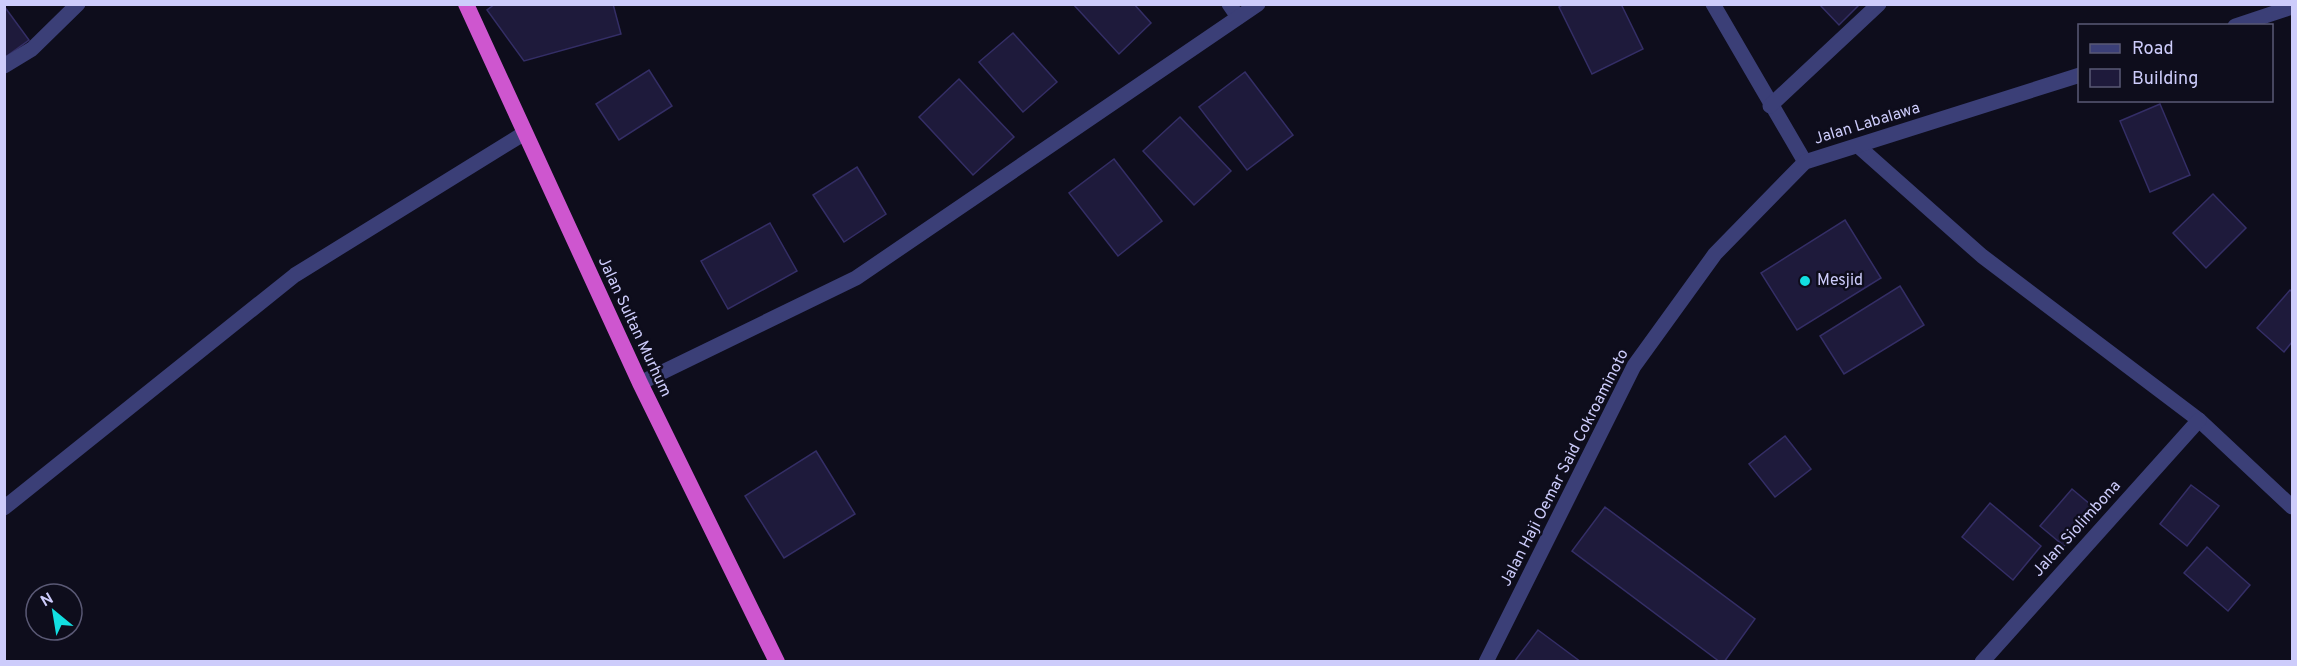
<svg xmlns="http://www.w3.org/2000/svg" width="2297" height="666" viewBox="0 0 2297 666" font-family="Overpass,sans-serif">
<rect width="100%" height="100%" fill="#0e0d1c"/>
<!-- building -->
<g fill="#1e1a3b" stroke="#342e66" stroke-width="1.5">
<polygon points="495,4 613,4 621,34 524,61 487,10"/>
<polygon points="1073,4 1134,4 1151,23 1119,54"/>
<polygon points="1564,4 1621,4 1643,49 1592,74 1559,7"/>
<polygon points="1819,4 1860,4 1839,25"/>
<polygon points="4,6 29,40 4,58"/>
<polygon points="1013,33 1057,82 1023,112 979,62"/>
<polygon points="649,70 672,106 619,140 596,104"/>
<polygon points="1245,72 1293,135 1247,170 1199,107"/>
<polygon points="959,79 1014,137 973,175 919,117"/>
<polygon points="2160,104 2190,175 2150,192 2120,121"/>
<polygon points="1180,117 1231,171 1194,205 1143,151"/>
<polygon points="1114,159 1162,221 1118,256 1069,193"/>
<polygon points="857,167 886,214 844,242 813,195"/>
<polygon points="2213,194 2246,228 2206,268 2173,233"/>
<polygon points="1845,220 1881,278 1797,330 1761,273"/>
<polygon points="770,223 797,271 728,309 701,261"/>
<polygon points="1900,286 1924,325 1844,374 1820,336"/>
<polygon points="2290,290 2292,292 2292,342 2284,352 2257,328"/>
<polygon points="1785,436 1811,469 1775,497 1749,464"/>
<polygon points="816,451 855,514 784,558 745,496"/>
<polygon points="2191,485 2219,506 2187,546 2160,524"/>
<polygon points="2072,489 2097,510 2064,546 2040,526"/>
<polygon points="1990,503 2041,546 2013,580 1962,537"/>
<polygon points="1605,507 1755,619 1724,662 1720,662 1572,551"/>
<polygon points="2207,547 2250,585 2228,611 2184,573"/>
<polygon points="1538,630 1581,662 1514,662"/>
</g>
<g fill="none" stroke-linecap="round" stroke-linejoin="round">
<!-- minor -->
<g stroke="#3b3f77" stroke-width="15">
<polyline points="1229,4 1238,17"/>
<polyline points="1713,4 1805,162"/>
<polyline points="2235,26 2292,7"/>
<polyline points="4,66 32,49 78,4"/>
<polyline points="1770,106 1879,4"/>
<polyline points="1858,146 1982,256 2199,420 2292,507"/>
<polyline points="640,383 856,278 1258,4"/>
<polyline points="4,508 295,275 523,134"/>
<polyline points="1486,662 1634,366 1715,254 1805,162 2080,75"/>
<polyline points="1982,662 2199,420"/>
</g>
<!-- trunk -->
<polyline stroke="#ce56cf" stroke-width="16" points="466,4 640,383 777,662"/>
</g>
<!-- markers -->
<circle fill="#12dfe1" stroke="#0e0d1c" stroke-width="2" cx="1805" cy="281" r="6"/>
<g text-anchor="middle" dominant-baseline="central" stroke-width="5" stroke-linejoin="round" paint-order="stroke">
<!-- street labels -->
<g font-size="16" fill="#cdccfb" stroke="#0e0d1c">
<text transform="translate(1867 124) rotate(-17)">Jalan Labalawa</text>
<text transform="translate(634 327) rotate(65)">Jalan Sultan Murhum</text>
<text transform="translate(1565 468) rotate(-63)">Jalan Haji Oemar Said Cokroaminoto</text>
<text transform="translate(2077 529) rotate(-48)">Jalan Siolimbona</text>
</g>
<!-- poi labels -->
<g font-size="16" fill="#cdccfb" stroke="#0e0d1c" text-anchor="start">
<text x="1817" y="281">Mesjid</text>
</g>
</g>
<!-- border -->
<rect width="2297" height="666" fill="none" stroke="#cdccfb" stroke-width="12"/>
<!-- legend -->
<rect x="2078" y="24" width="195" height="78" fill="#0e0d1c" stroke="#5a5975" stroke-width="1.5"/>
<rect x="2090" y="44" width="30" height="9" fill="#3b3f77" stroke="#5a5975" stroke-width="1.5"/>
<text x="2132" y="54" font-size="18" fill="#cdccfb">Road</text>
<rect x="2090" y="69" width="30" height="18" fill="#1e1a3b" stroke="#5a5975" stroke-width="1.5"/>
<text x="2132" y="84" font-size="18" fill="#cdccfb">Building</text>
<!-- north arrow -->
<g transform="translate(54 612) rotate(330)"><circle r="28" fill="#0e0d1c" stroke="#5a5975" stroke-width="1.5"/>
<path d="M0-4.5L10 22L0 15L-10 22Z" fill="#12dfe1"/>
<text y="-9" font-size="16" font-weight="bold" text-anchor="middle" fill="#cdccfb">N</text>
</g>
</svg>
